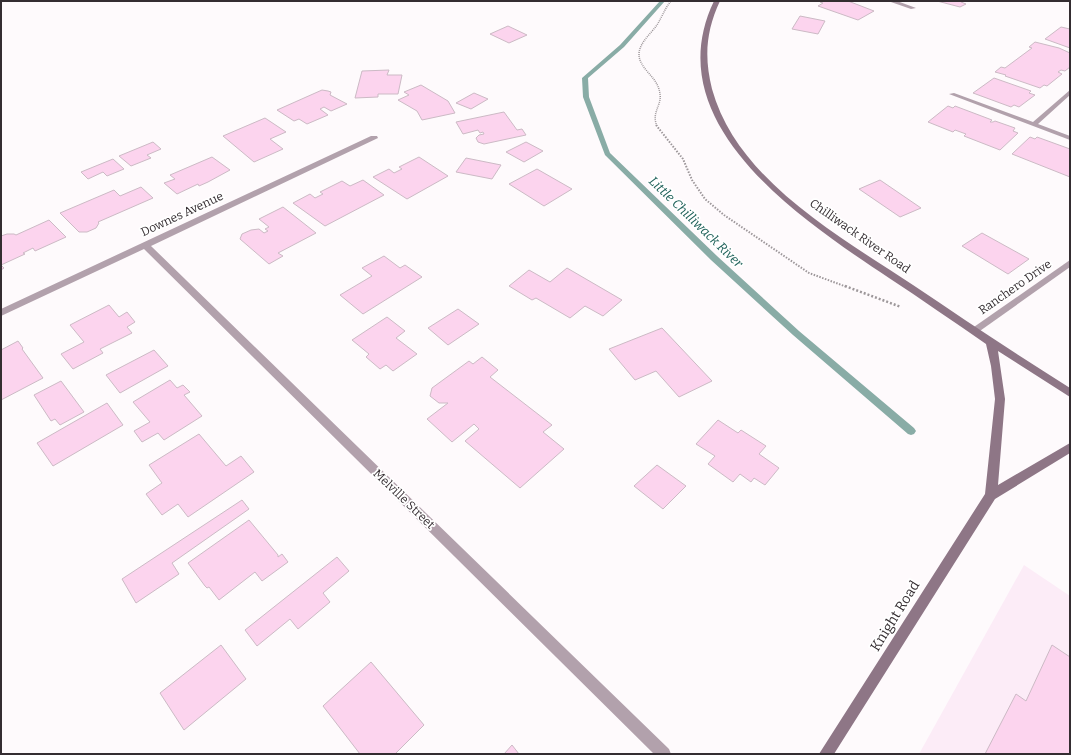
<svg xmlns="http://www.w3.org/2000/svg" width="1071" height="755" viewBox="0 0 1071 755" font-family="Bitter,serif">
<rect width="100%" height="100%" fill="#fefafc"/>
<!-- built -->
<polygon fill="#fcecf7" points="1024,565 1070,596 1070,754 919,754"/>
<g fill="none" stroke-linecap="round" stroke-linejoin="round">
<!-- stream -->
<polygon fill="#89aca6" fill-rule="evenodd" points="660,1 665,1 624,47 588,78 589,97 610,153 717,256 799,331 914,428 916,431 914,434 911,435 908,434 793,335 711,260 605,155 583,97 582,78 620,45"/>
</g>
<!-- building -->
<g fill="#fcd4ee" stroke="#ccbac5">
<polygon points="822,1 848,1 874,11 858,20 818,6 823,3 820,2"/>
<polygon points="937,1 962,1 961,2 966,4 960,7"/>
<polygon points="800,16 825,21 818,34 792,29"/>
<polygon points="508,26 527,35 509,43 490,34"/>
<polygon points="1061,27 1070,29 1070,48 1045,39"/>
<polygon points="1035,42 1059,48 1070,53 1070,67 1065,71 1061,70 1058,72 1062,74 1047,86 1044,85 1040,88 1005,76 1006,75 995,72 1001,67 1005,68 1032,48 1029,47"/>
<polygon points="389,70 387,75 402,75 398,94 378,94 378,97 355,98 362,71"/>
<polygon points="994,78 1031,91 1029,93 1035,95 1019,107 1014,105 1011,107 973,93"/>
<polygon points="421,85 448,101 455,113 422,120 417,111 398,100 409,95 404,92"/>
<polygon points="322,90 328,91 331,92 330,95 347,104 331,111 324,107 320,109 328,115 307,124 299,119 294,121 277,110"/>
<polygon points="474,93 488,99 471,109 456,103"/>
<polygon points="948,106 953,108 955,106 992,120 990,122 993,122 995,121 1015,128 1013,131 1018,133 1000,150 964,136 966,134 955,130 953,132 928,122"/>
<polygon points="504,112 517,130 522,129 526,135 484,144 478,142 476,138 479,135 484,134 483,132 480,133 478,130 463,134 456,122"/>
<polygon points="265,118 286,132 270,139 283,149 254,162 223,136"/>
<polygon points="1030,137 1035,139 1037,137 1070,149 1070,177 1012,154"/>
<polygon points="153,142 161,149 147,155 151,158 131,166 119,156"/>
<polygon points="526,142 543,151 524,162 506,152"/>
<polygon points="212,157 230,170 208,182 199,186 198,184 177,194 164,183 175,179 170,175"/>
<polygon points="419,157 448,176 407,199 373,177 389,169 394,173 402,169 399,167"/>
<polygon points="466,158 501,165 492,179 456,172"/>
<polygon points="113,159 124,169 107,176 103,172 88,179 81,172"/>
<polygon points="537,169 572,189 544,206 509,184"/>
<polygon points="363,180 384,195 325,226 293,203 310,194 315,198 323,194 320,192 342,181 350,186"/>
<polygon points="880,180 921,208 900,217 859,189"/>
<polygon points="141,187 153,198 98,222 99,223 96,228 87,232 79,232 60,213 114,190 120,196"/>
<polygon points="283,207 316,233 278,253 283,256 269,264 240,239 242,234 251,230 259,229 264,233 268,231 265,229 269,227 259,219"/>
<polygon points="49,220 66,237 35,251 33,248 23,253 25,254 1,265 4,268 1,270 1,236 7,234 14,234 16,235"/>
<polygon points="982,233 1029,259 1008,274 962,246"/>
<polygon points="384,256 400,268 405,265 422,277 363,314 340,295 372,276 362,268"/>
<polygon points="567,268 622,300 603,316 585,306 570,318 536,298 532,300 509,286 529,270 550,282"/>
<polygon points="109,305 119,317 127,312 135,322 127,327 132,333 100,349 103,353 73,369 61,354 84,342 70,325"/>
<polygon points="458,309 479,324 448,345 428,328"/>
<polygon points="387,317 405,331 396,338 417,354 393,371 386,365 380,369 366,357 369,354 352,340"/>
<polygon points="662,328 712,381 679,397 656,371 635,380 609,349"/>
<polygon points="18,341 23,348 22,349 43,378 1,400 1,350"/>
<polygon points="154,350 168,366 120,393 106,375"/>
<polygon points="482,357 498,370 490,377 552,425 543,432 564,449 520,488 465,441 479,429 474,424 452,442 427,419 448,403 439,403 430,396 432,388 469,361 473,364"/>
<polygon points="170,380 177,388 183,385 190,392 184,395 202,416 164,440 158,433 142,442 134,431 150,422 133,402"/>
<polygon points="61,381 84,412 60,425 55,419 51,421 34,395"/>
<polygon points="107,403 123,425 53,466 37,443"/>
<polygon points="718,420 738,433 741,430 766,446 759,454 779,468 765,485 754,478 751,482 740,474 733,482 708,464 715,456 696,444"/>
<polygon points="199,434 226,466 241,456 254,472 188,517 178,504 162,515 146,494 162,483 149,465"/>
<polygon points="657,465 686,486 663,509 634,486"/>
<polygon points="242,500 249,509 172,563 179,574 136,603 122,579"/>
<polygon points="249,520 278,555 278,557 282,554 288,562 262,581 255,572 219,600 209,587 207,588 205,586 188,563"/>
<polygon points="337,557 349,571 323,593 330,602 298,629 290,619 257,646 245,630"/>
<polygon points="221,645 246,679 184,730 160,693"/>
<polygon points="1052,645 1070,657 1070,754 985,754 1016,694 1026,701"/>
<polygon points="371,662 424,725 395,754 360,754 323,706"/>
<polygon points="512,745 519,754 504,754"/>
</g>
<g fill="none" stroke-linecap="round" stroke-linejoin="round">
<!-- path-far2 -->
<path stroke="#9d979a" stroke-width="1.5" stroke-dasharray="1 1" stroke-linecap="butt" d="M657,126C651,113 662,105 660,94C658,78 645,73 640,60C635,46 650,35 657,25C662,17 665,8 671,1"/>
<!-- path-far1 -->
<polyline stroke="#9d979a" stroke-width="2" stroke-dasharray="1.5 1.5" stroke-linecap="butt" points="656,125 683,159 692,180 705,199 724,215 809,273 847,287"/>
<!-- path -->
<polyline stroke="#9d979a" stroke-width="2.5" stroke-dasharray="2 2" stroke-linecap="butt" points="845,286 901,307"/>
<!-- lane -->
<polygon fill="#b2a1ac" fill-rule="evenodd" points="1070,90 1070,95 1038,124 1070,136 1070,140 949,94 954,93 1033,122"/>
<!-- street -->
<g fill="#b2a1ac" fill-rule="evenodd">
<polygon points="888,1 897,1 916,8 911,9"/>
<polygon points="371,136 377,136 378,138 151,246 669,749 671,754 654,754 144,249 1,316 1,309"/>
<polygon points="1070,260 1070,267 977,333 971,333 969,331 971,329"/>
</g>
<!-- secondary -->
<path fill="#8e7686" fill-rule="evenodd" d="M714,1H720C706,31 704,57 712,89C737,180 839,236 913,285C965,320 1017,355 1070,388V397L998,351L1005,399L998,485L1070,443V453L995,499L834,754H819L985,494L995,399L991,366L986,344C954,322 921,299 889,278C802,220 655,124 714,1Z"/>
</g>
<g text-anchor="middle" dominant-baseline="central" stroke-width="3.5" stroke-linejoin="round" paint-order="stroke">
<!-- street labels -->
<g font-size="12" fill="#342d31" stroke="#fff">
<text transform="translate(182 214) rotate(-25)">Downes Avenue</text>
<text transform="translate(860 236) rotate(35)">Chilliwack River Road</text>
<text transform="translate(1015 287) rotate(-35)">Ranchero Drive</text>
<text transform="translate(404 499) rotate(44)">Melville Street</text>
</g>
<!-- water labels -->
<g font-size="13" font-style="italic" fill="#1e6159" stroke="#fff">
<text transform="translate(696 222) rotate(44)">Little Chilliwack River</text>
</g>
<!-- near-street labels -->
<g font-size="14" fill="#342d31" stroke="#fff">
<text transform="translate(895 616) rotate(-58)">Knight Road</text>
</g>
</g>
<!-- border -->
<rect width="1071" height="755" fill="none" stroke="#342d31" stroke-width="4"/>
</svg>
